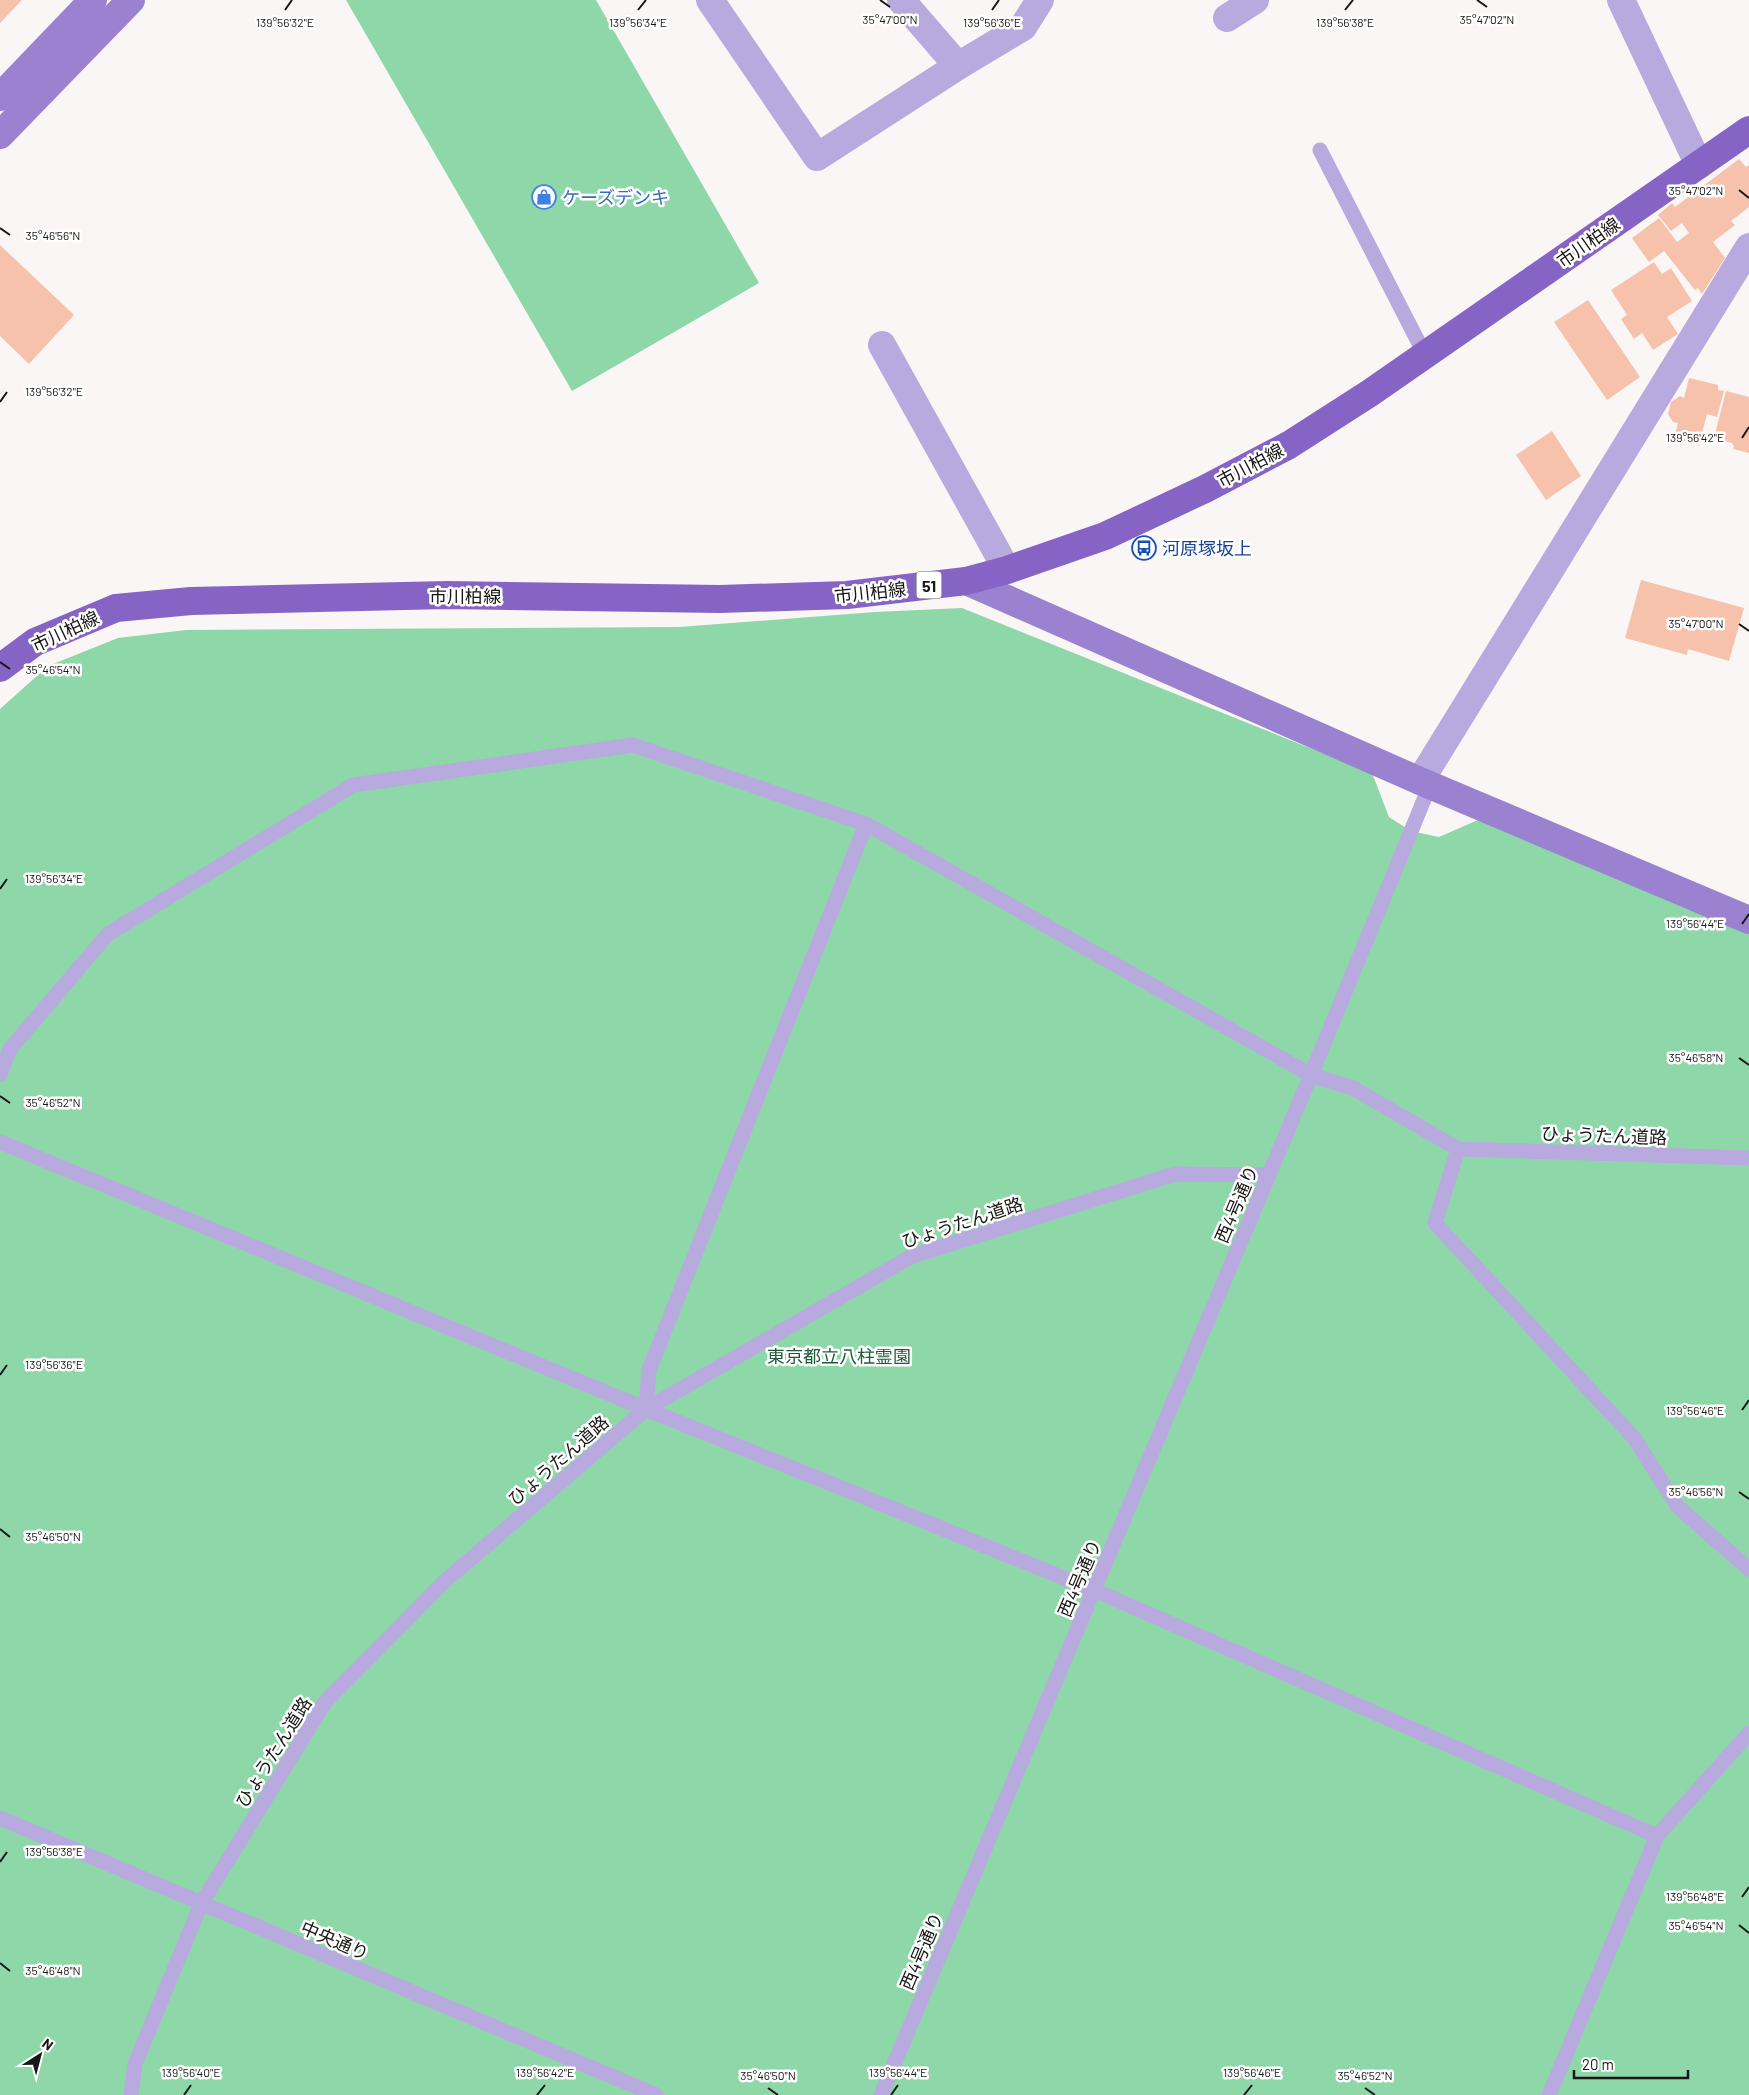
<svg xmlns="http://www.w3.org/2000/svg" width="1749" height="2095" viewBox="0 0 1749 2095" font-family="Barlow,'Noto Sans JP',sans-serif">
<rect width="100%" height="100%" fill="#faf6f5"/>
<!-- green -->
<g fill="#8ed7a9">
<polygon points="346,0 596,0 759,283 572,391"/>
<polygon points="962,608 1372,773 1389,817 1411,831 1439,837 1478,820 1749,933 1749,2095 0,2095 0,709 48,666 118,638 186,630 679,627 875,612"/>
</g>
<!-- building -->
<g fill="#f6c2ab">
<polygon points="0,0 22,0 0,23"/>
<polygon points="1739,159 1746,167 1749,165 1749,207 1731,221 1735,225 1713,242 1725,258 1702,294 1698,288 1695,290 1664,251 1649,262 1632,238 1659,218 1677,242 1689,233 1682,223 1671,231 1658,215 1672,203 1675,207"/>
<polygon points="0,245 74,315 29,364 0,336"/>
<polygon points="1654,262 1662,274 1671,268 1692,301 1667,317 1678,334 1653,350 1642,333 1634,339 1621,319 1627,315 1611,290"/>
<polygon points="1588,300 1640,377 1607,400 1554,322"/>
<polygon points="1689,378 1718,385 1718,390 1724,391 1717,417 1707,414 1699,445 1674,438 1678,423 1673,422 1668,414 1671,402 1680,396 1684,398"/>
<polygon points="1726,391 1749,397 1749,453 1733,449 1734,446 1732,443 1714,438"/>
<polygon points="1552,431 1581,476 1546,500 1516,455"/>
<polygon points="1641,580 1744,608 1729,661 1688,649 1687,655 1625,638"/>
</g>
<g fill="none" stroke-linecap="round" stroke-linejoin="round">
<!-- lane -->
<g stroke="#b8a9df" stroke-width="15">
<polyline points="1320,150 1425,355"/>
<polyline points="0,1074 10,1049 108,934 353,785 633,745 866,824 1311,1075 1353,1088 1458,1149 1435,1223 1634,1438 1678,1507 1749,1569"/>
<polyline points="0,1142 646,1409 1094,1590 1657,1836 1549,2095"/>
<polyline points="1458,1149 1749,1158"/>
<polyline points="646,1409 649,1370 866,824"/>
<polyline points="0,1818 656,2095"/>
<polyline points="1657,1836 1749,1733"/>
<polyline points="131,2095 135,2064 201,1904 325,1702 446,1580 646,1409 912,1256 1175,1174 1269,1175"/>
<polyline points="881,2095 1311,1075 1430,785"/>
</g>
<!-- street -->
<g stroke="#b8a9df" stroke-width="28">
<polyline points="710,0 817,157 958,66 1023,27 1040,0"/>
<polyline points="901,0 958,66"/>
<polyline points="1621,0 1699,165"/>
<polyline points="1227,18 1255,0"/>
<polyline points="882,345 1007,570"/>
<polyline points="1420,781 1749,247"/>
</g>
<!-- secondary -->
<g stroke="#9a82d1" stroke-width="28">
<polyline points="0,97 93,0"/>
<polyline points="0,135 131,0"/>
<polyline points="966,581 1420,781 1749,920"/>
</g>
<!-- primary -->
<polyline stroke="#8564c5" stroke-width="28" points="0,668 35,642 116,608 191,601 447,595 720,599 847,595 966,581 1007,570 1105,536 1205,489 1289,445 1370,393 1749,130"/>
</g>
<!-- ticks -->
<path fill="none" stroke="#181716" stroke-width="2" d="M880,0L890,7M1477,0L1487,7M285,10L292,0M638,10L646,0M992,10L999,0M1345,10L1353,0M1739,190L1749,198M0,228L10,235M0,402L7,392M1742,438L1749,427M1739,624L1749,631M0,662L10,669M0,889L7,879M1742,924L1749,914M1739,1058L1749,1065M0,1096L10,1103M0,1375L7,1365M1742,1410L1749,1400M1739,1492L1749,1499M0,1529L10,1537M0,1862L7,1852M1742,1897L1749,1887M1739,1925L1749,1933M0,1963L10,1971M768,2088L778,2095M1365,2088L1375,2095M184,2095L191,2085M537,2095L545,2085M891,2095L898,2085M1244,2095L1252,2085"/>
<!-- icons -->
<defs>
<g id="shop-ring" transform="scale(1.25)"><circle r="9.5" fill="#fff" stroke="#3f7fe0" stroke-width="1.5"/><path d="M-5-2.5h2.3a2.7 3.5 0 0 1 5.4 0H5L5.5 6h-11ZM-1.5-2.5h3a1.5 2.3 0 0 0-3 0Z" fill="#3f7fe0"/></g>
<g id="bus-ring" transform="scale(1.25)"><circle r="9.5" fill="#fff" stroke="#1a4fb4" stroke-width="1.5"/><path d="M-5-6H5V4H4V6H2V4H-2V6H-4V4H-5ZM-3.5-4V0h7V-4ZM-3.5 1.2v1.5H-2V1.2ZM2 1.2v1.5H3.5V1.2Z" fill="#1a4fb4"/></g>
</defs>
<g fill-rule="evenodd">
<use href="#shop-ring" x="544" y="197"/>
<use href="#bus-ring" x="1144" y="548"/>
</g>
<g text-anchor="middle" dominant-baseline="central" stroke-width="5" stroke-linejoin="round" paint-order="stroke">
<!-- shield labels -->
<rect fill="#fff" stroke="#5d5d5c" stroke-width="1" x="916.5" y="571.5" width="25" height="27" rx="4"/>
<g font-size="16" font-weight="bold" fill="#181716">
<text x="929" y="585">51</text>
</g>
<!-- shop labels -->
<g font-size="18" fill="#366cbe" stroke="#fff" text-anchor="start">
<text x="562" y="197">ケーズデンキ</text>
</g>
<!-- street labels -->
<g font-size="18" fill="#181716" stroke="#fff">
<text transform="translate(1588 242) rotate(-35)">市川柏線</text>
<text transform="translate(1250 465) rotate(-28)">市川柏線</text>
<text transform="translate(870 592) rotate(-6)">市川柏線</text>
<text x="465" y="596">市川柏線</text>
<text transform="translate(65 631) rotate(-25)">市川柏線</text>
<text transform="translate(1604 1135) rotate(2)">ひょうたん道路</text>
<text transform="translate(1236 1204) rotate(-67)">西4号通り</text>
<text transform="translate(962 1222) rotate(-18)">ひょうたん道路</text>
<text transform="translate(558 1460) rotate(-41)">ひょうたん道路</text>
<text transform="translate(1079 1578) rotate(-67)">西4号通り</text>
<text transform="translate(273 1752) rotate(-58)">ひょうたん道路</text>
<text transform="translate(335 1940) rotate(23)">中央通り</text>
<text transform="translate(921 1951) rotate(-67)">西4号通り</text>
</g>
<!-- transit labels -->
<g font-size="18" fill="#164399" stroke="#fff" text-anchor="start">
<text x="1162" y="548">河原塚坂上</text>
</g>
<!-- park labels -->
<g font-size="18" fill="#1e5c39" stroke="#fff">
<text x="839" y="1356">東京都立八柱霊園</text>
</g>
</g>
<g font-size="12" text-anchor="middle" fill="#181716" stroke="#fff" stroke-width="5" stroke-linejoin="round" paint-order="stroke">
<text x="1487" y="24">35°47'02"N</text>
<text x="890" y="24">35°47'00"N</text>
<text x="285" y="27">139°56'32"E</text>
<text x="638" y="27">139°56'34"E</text>
<text x="992" y="27">139°56'36"E</text>
<text x="1345" y="27">139°56'38"E</text>
<text x="1696" y="195">35°47'02"N</text>
<text x="53" y="240">35°46'56"N</text>
<text x="54" y="396">139°56'32"E</text>
<text x="1695" y="442">139°56'42"E</text>
<text x="1696" y="628">35°47'00"N</text>
<text x="53" y="674">35°46'54"N</text>
<text x="54" y="883">139°56'34"E</text>
<text x="1695" y="928">139°56'44"E</text>
<text x="1696" y="1062">35°46'58"N</text>
<text x="53" y="1107">35°46'52"N</text>
<text x="54" y="1369">139°56'36"E</text>
<text x="1695" y="1415">139°56'46"E</text>
<text x="1696" y="1496">35°46'56"N</text>
<text x="53" y="1541">35°46'50"N</text>
<text x="54" y="1856">139°56'38"E</text>
<text x="1695" y="1901">139°56'48"E</text>
<text x="1696" y="1930">35°46'54"N</text>
<text x="53" y="1975">35°46'48"N</text>
<text x="191" y="2077">139°56'40"E</text>
<text x="545" y="2077">139°56'42"E</text>
<text x="898" y="2077">139°56'44"E</text>
<text x="1252" y="2077">139°56'46"E</text>
<text x="768" y="2080">35°46'50"N</text>
<text x="1365" y="2080">35°46'52"N</text>
</g>
<!-- north arrow -->
<g transform="translate(40 2055) rotate(36)" stroke="#ffffff" stroke-width="4" paint-order="stroke">
<path d="M0-4L9 19L0 12L-9 19Z" fill="#181716"/>
<text y="-8" font-size="14" font-weight="bold" text-anchor="middle" fill="#181716">N</text>
</g>
<!-- scale -->
<path d="M1574 2070v8h114v-8" fill="none" stroke="#181716" stroke-width="2.5"/>
<text x="1582" y="2070" font-size="15" fill="#181716" stroke="#ffffff" stroke-width="4" paint-order="stroke">20 m</text>
</svg>
